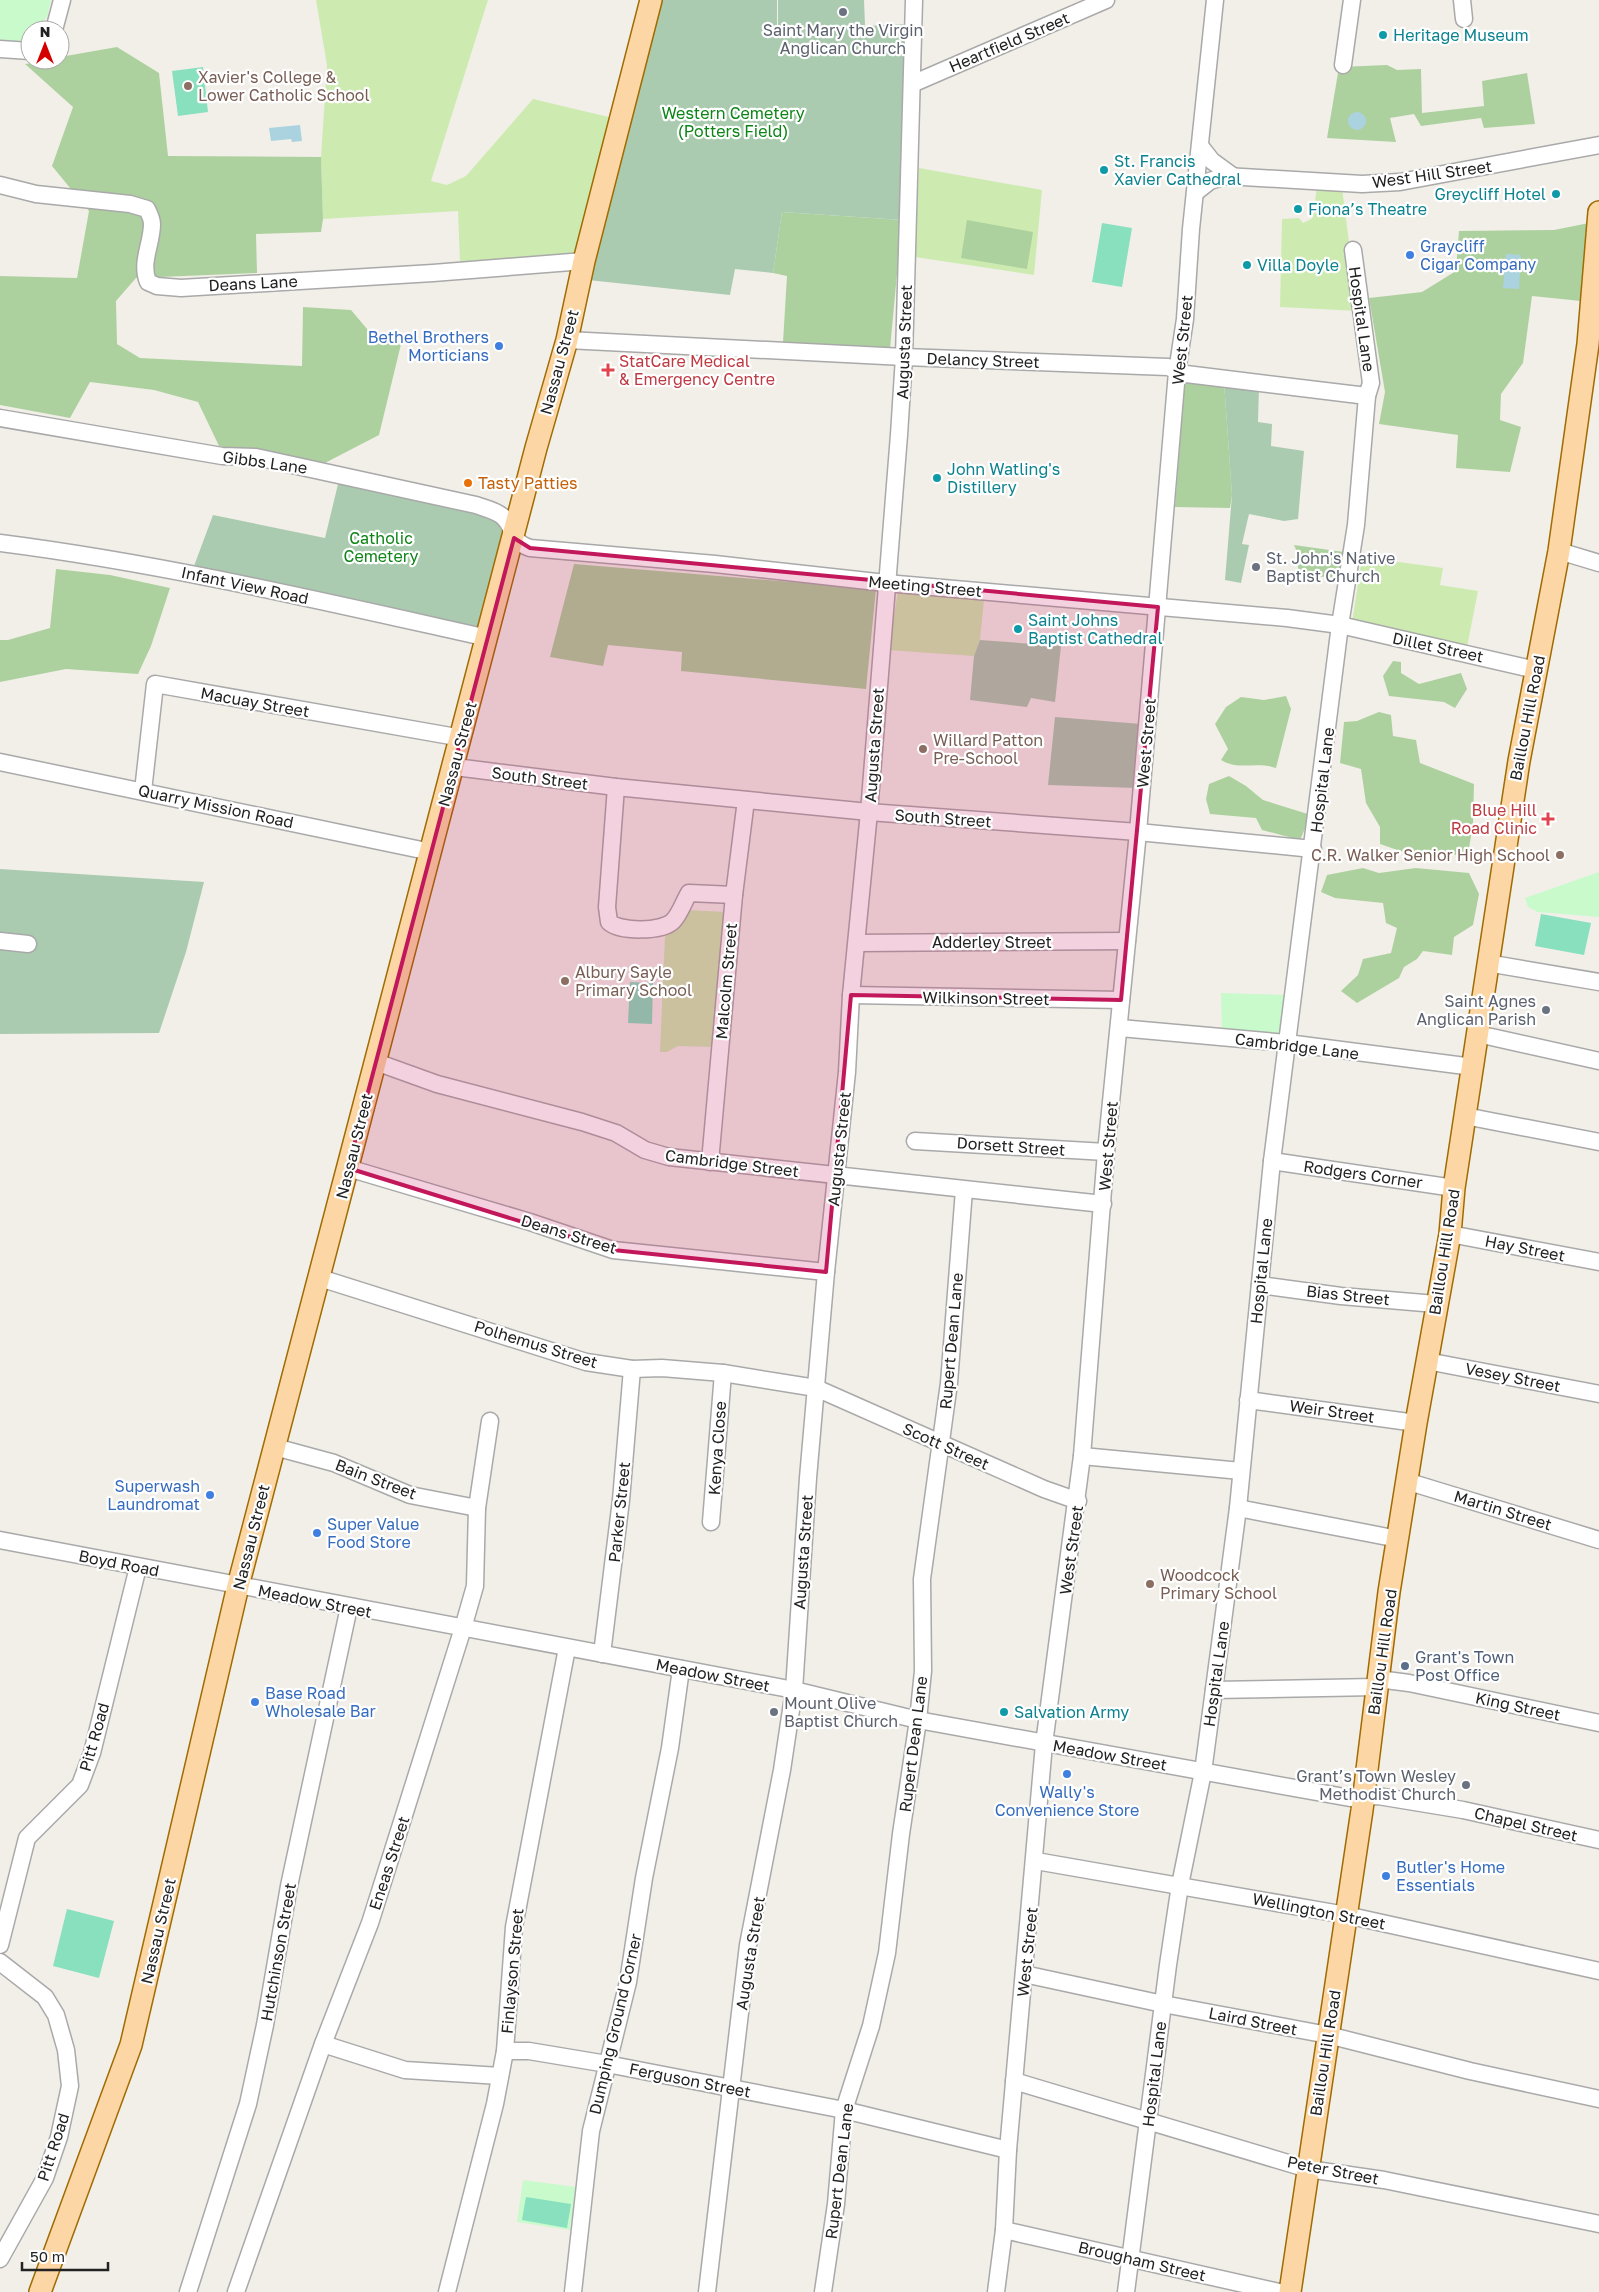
<svg xmlns="http://www.w3.org/2000/svg" width="1599" height="2292" viewBox="0 0 1599 2292" font-family="'Golos Text',sans-serif">
<rect width="100%" height="100%" fill="#f2efe9"/>
<!-- grass -->
<g fill="#cdebb0">
<polygon points="316,0 488,0 431,181 447,185 466,176 533,99 613,118 576,256 460,264 458,211 323,219 321,157 327,65"/>
<polygon points="919,168 1042,190 1034,275 915,257"/>
<polygon points="1317,187 1342,188 1358,311 1280,307 1282,219 1299,218 1303,223 1313,218 1309,212 1315,201"/>
<polygon points="1362,557 1443,568 1440,585 1478,591 1467,647 1352,623"/>
<polygon points="898,592 984,599 980,640 974,656 888,650"/>
<polygon points="687,910 725,912 712,1047 678,1046 667,1052 660,1052 665,937"/>
</g>
<!-- forest -->
<g fill="#add19e">
<polygon points="117,47 159,73 168,156 321,157 323,219 321,232 256,234 257,273 136,278 116,301 117,344 140,358 302,366 303,307 351,310 373,336 402,340 379,435 323,464 219,446 198,402 154,390 90,382 70,418 0,405 0,276 77,278 89,211 52,166 73,107 25,64 60,60 60,57"/>
<polygon points="1387,65 1397,70 1421,69 1422,113 1484,106 1482,81 1527,73 1535,124 1484,128 1481,118 1421,126 1414,114 1390,118 1396,142 1327,138 1339,67"/>
<polygon points="782,212 902,220 890,349 783,342 787,276 773,273"/>
<polygon points="967,220 1033,232 1027,269 961,258"/>
<polygon points="1589,223 1581,301 1532,296 1523,363 1501,394 1500,420 1521,427 1510,472 1456,468 1458,435 1379,424 1385,392 1369,298 1422,292 1456,271 1459,231 1554,230"/>
<polygon points="1185,377 1224,381 1232,495 1230,508 1175,507"/>
<polygon points="1294,545 1344,552 1341,578 1298,575 1298,554"/>
<polygon points="574,564 876,589 866,689 681,671 682,652 608,645 603,666 550,657"/>
<polygon points="56,569 110,575 170,588 151,646 138,674 66,669 0,682 0,640 8,640 50,628"/>
<polygon points="1393,661 1401,662 1401,673 1419,684 1461,673 1467,689 1455,708 1444,702 1389,696 1383,676"/>
<path d="M1286,696L1291,709L1276,768C1255,761 1239,771 1221,760L1228,749L1215,724L1226,707L1241,697L1264,700Z"/>
<polygon points="1379,712 1391,715 1393,736 1416,740 1420,763 1474,784 1473,823 1468,855 1409,854 1380,844 1380,827 1366,803 1361,769 1340,763 1344,722 1357,721"/>
<polygon points="1229,776 1246,786 1263,800 1311,815 1300,840 1262,830 1256,818 1210,814 1206,799 1209,784"/>
<polygon points="1363,868 1379,873 1416,868 1469,873 1479,894 1473,925 1454,937 1452,955 1423,951 1417,959 1404,967 1399,978 1357,1003 1341,991 1358,975 1363,959 1391,953 1397,928 1386,923 1383,903 1335,898 1321,892 1327,875"/>
</g>
<!-- cemetery -->
<g fill="#aacbaf">
<polygon points="661,0 777,0 777,30 909,24 902,220 782,212 773,273 735,269 730,295 588,280"/>
<polygon points="778,0 864,0 865,25 778,29"/>
<polygon points="1224,381 1259,386 1258,422 1272,424 1271,446 1304,451 1298,519 1284,521 1249,514 1242,544 1249,545 1241,583 1225,580 1232,495"/>
<polygon points="339,480 501,519 507,530 478,627 194,566 213,515 325,538"/>
<polygon points="980,640 1061,646 1055,702 1031,698 1027,707 970,700 974,656"/>
<polygon points="1055,717 1141,724 1136,788 1048,785"/>
<polygon points="0,869 204,882 186,952 159,1033 0,1034"/>
</g>
<!-- park -->
<g fill="#c8facc">
<polygon points="0,0 51,0 47,17 35,30 30,30 30,35 23,42 0,40"/>
<polygon points="1599,872 1599,917 1538,912 1528,907 1525,898"/>
<polygon points="1221,993 1287,995 1283,1029 1273,1037 1222,1032"/>
<polygon points="523,2180 576,2187 570,2230 517,2222"/>
</g>
<!-- pitch -->
<g fill="#88e0be">
<polygon points="203,67 208,112 178,116 172,71"/>
<polygon points="1102,223 1132,228 1122,287 1092,282"/>
<polygon points="1541,914 1591,923 1584,955 1535,946"/>
<polygon points="630,982 653,983 652,1024 628,1023"/>
<polygon points="67,1909 114,1921 99,1978 53,1966"/>
<polygon points="526,2197 571,2204 567,2228 522,2220"/>
</g>
<!-- water -->
<g fill="#aad3df">
<circle cx="1357" cy="121" r="9"/>
<polygon points="300,125 302,141 292,142 291,139 271,141 269,128"/>
<polygon points="1506,254 1521,255 1519,289 1503,288"/>
</g>
<g fill="none" stroke-linecap="round" stroke-linejoin="round">
<!-- minor casing -->
<g stroke="#a9a9a9" stroke-width="19">
<g id="minor">
<polyline points="1462,0 1464,19"/>
<polyline points="54,30 62,0"/>
<polyline points="0,49 30,51"/>
<polyline points="1343,65 1352,0"/>
<polyline points="912,84 1106,0"/>
<polyline points="1201,147 1212,161 1234,177"/>
<path d="M0,185L36,194L130,204L147,209C149,213 152,219 152,224C152,244 140,262 148,282L157,286L181,288L433,273L584,261"/>
<polyline points="1196,192 1210,181 1226,176 1362,184 1400,182 1599,145"/>
<polyline points="567,340 904,357 1168,367 1186,374 1367,396"/>
<path d="M0,418L222,456L256,457L476,505C484,508 495,510 502,516C517,528 506,539 530,548L715,564L886,583L1287,618L1340,625L1536,670"/>
<path d="M0,543C165,564 326,602 488,638"/>
<polyline points="1559,551 1599,563"/>
<polyline points="0,762 431,852"/>
<polyline points="455,767 616,787 869,812 1138,832 1313,849"/>
<path d="M616,787L607,907L609,922C620,932 662,932 673,921C680,914 684,901 689,893L734,895"/>
<polyline points="143,791 155,684 462,738"/>
<polyline points="0,941 28,944"/>
<polyline points="857,943 1127,941"/>
<polyline points="1487,963 1599,982"/>
<polyline points="851,995 1121,1000"/>
<polyline points="1120,1028 1287,1043 1473,1067"/>
<polyline points="1478,1034 1599,1061"/>
<polyline points="376,1062 437,1084 582,1122 616,1133 645,1150 669,1157 1103,1204"/>
<polyline points="1465,1116 1599,1142"/>
<polyline points="915,1141 1106,1152"/>
<polyline points="1272,1161 1454,1188"/>
<polyline points="710,1162 734,895 746,800"/>
<polyline points="348,1168 530,1222 613,1250 826,1272"/>
<polyline points="1450,1234 1599,1262"/>
<polyline points="320,1278 586,1362 632,1369 662,1368 723,1373 816,1388 1044,1489 1078,1501"/>
<polyline points="1260,1285 1341,1296 1436,1304"/>
<polyline points="1427,1361 1599,1394"/>
<polyline points="1248,1400 1416,1423"/>
<polyline points="275,1447 334,1463 410,1495 477,1508"/>
<polyline points="1082,1456 1241,1471"/>
<polyline points="1406,1481 1599,1540"/>
<polyline points="1238,1508 1398,1539"/>
<polyline points="711,1522 723,1373"/>
<polyline points="0,1540 794,1690 918,1720 1350,1798 1378,1796 1463,1810 1599,1840"/>
<polyline points="602,1654 621,1500 632,1369"/>
<polyline points="1378,1679 1409,1683 1599,1723"/>
<polyline points="1214,1690 1376,1687"/>
<polyline points="1036,1861 1346,1915 1599,1971"/>
<polyline points="0,1945 27,1838 80,1785 92,1753 138,1567"/>
<polyline points="0,1962 45,1997 56,2015 66,2050 70,2086 59,2137 45,2178 0,2259"/>
<polyline points="1024,1974 1163,2004 1328,2035 1470,2071 1599,2099"/>
<polyline points="323,2044 405,2070 500,2076"/>
<polyline points="505,2051 529,2051 607,2064 844,2110 1008,2150"/>
<polyline points="1014,2081 1308,2169 1384,2180 1599,2224"/>
<polyline points="1004,2230 1279,2292"/>
<polyline points="188,2292 248,2104 265,2025 289,1886 349,1607"/>
<polyline points="236,2292 323,2044 370,1923 463,1628 475,1586 477,1508 490,1421"/>
<polyline points="447,2292 495,2104 505,2051 514,1927 567,1648"/>
<polyline points="573,2292 591,2131 628,1982 644,1878 670,1748 681,1669"/>
<polyline points="707,2292 748,1945 782,1770 794,1690 808,1478 826,1272 847,1072 851,995 869,812 899,435 904,357 914,0"/>
<polyline points="823,2292 836,2204 844,2110 871,2026 887,1953 901,1834 918,1720 923,1671 922,1579 949,1383 964,1190"/>
<polyline points="996,2292 1004,2230 1008,2150 1044,1744 1082,1456 1106,1152 1138,832 1177,372 1185,319 1191,229 1215,0"/>
<polyline points="1126,2292 1168,1965 1180,1885 1203,1772 1238,1508 1272,1161 1340,625 1356,525 1367,396 1371,383 1353,250"/>
</g>
</g>
<!-- major casing -->
<g stroke="#a06b00" stroke-width="24">
<g id="major">
<polyline points="40,2292 131,2045 238,1586 536,448 567,340 584,261 651,0"/>
<polyline points="1290,2292 1362,1810 1389,1592 1416,1423 1450,1234 1454,1188 1519,761 1559,551 1588,344 1599,212"/>
</g>
</g>
<!-- minor -->
<use href="#minor" stroke="#fff" stroke-width="16"/>
<!-- major -->
<use href="#major" stroke="#fcd6a4" stroke-width="21"/>
</g>
<!-- marked area -->
<path fill="#c2185b" fill-opacity="0.2" stroke="#c2185b" stroke-width="4" stroke-linejoin="round" d="M514,538L530,548L1158,607L1121,1000L851,995L826,1272L613,1250L348,1168Z"/>
<!-- markers -->
<g fill="#6b7280" stroke="#fff" stroke-width="2">
<circle cx="843" cy="12" r="5"/>
<circle cx="1256" cy="567" r="5"/>
<circle cx="1546" cy="1010" r="5"/>
<circle cx="774" cy="1712" r="5"/>
<circle cx="1466" cy="1785" r="5"/>
</g>
<g fill="#0f9aa8" stroke="#fff" stroke-width="2">
<circle cx="1383" cy="35" r="5"/>
<circle cx="1104" cy="170" r="5"/>
<circle cx="1556" cy="194" r="5"/>
<circle cx="1298" cy="209" r="5"/>
<circle cx="1247" cy="265" r="5"/>
<circle cx="937" cy="478" r="5"/>
<circle cx="1018" cy="629" r="5"/>
<circle cx="1004" cy="1712" r="5"/>
</g>
<g fill="#8d6e63" stroke="#fff" stroke-width="2">
<circle cx="188" cy="86" r="5"/>
<circle cx="923" cy="749" r="5"/>
<circle cx="1560" cy="855" r="5"/>
<circle cx="565" cy="981" r="5"/>
<circle cx="1150" cy="1584" r="5"/>
</g>
<g fill="#3f7fe0" stroke="#fff" stroke-width="2">
<circle cx="1410" cy="255" r="5"/>
<circle cx="499" cy="346" r="5"/>
<circle cx="210" cy="1495" r="5"/>
<circle cx="317" cy="1533" r="5"/>
<circle cx="255" cy="1702" r="5"/>
<circle cx="1067" cy="1774" r="5"/>
<circle cx="1386" cy="1876" r="5"/>
</g>
<g fill="#e0444e" stroke="#fff" stroke-width="2">
<path d="M605.5 362.5h5v5h5v5h-5v5h-5v-5h-5v-5h5z"/>
<path d="M1545.5 811.5h5v5h5v5h-5v5h-5v-5h-5v-5h5z"/>
</g>
<circle fill="#e8710a" stroke="#fff" stroke-width="2" cx="468" cy="483" r="5"/>
<circle fill="#5c6f8a" stroke="#fff" stroke-width="2" cx="1405" cy="1666" r="5"/>
<g text-anchor="middle" dominant-baseline="central" stroke-width="4.5" stroke-linejoin="round" paint-order="stroke">
<!-- worship labels -->
<g font-size="16" fill="#5b616d" stroke="#fff" text-anchor="start">
<text x="843" y="30" text-anchor="middle">Saint Mary the Virgin<tspan x="843" dy="18">Anglican Church</tspan></text>
<text x="1266" y="558">St. John's Native<tspan x="1266" dy="18">Baptist Church</tspan></text>
<text x="1536" y="1001" text-anchor="end">Saint Agnes<tspan x="1536" dy="18">Anglican Parish</tspan></text>
<text x="784" y="1703">Mount Olive<tspan x="784" dy="18">Baptist Church</tspan></text>
<text x="1456" y="1776" text-anchor="end">Grant’s Town Wesley<tspan x="1456" dy="18">Methodist Church</tspan></text>
</g>
<!-- culture labels -->
<g font-size="16" fill="#0d838f" stroke="#fff" text-anchor="start">
<text x="1393" y="35">Heritage Museum</text>
<text x="1114" y="161">St. Francis<tspan x="1114" dy="18">Xavier Cathedral</tspan></text>
<text x="1546" y="194" text-anchor="end">Greycliff Hotel</text>
<text x="1308" y="209">Fiona’s Theatre</text>
<text x="1257" y="265">Villa Doyle</text>
<text x="947" y="469">John Watling's<tspan x="947" dy="18">Distillery</tspan></text>
<text x="1028" y="620">Saint Johns<tspan x="1028" dy="18">Baptist Cathedral</tspan></text>
<text x="1014" y="1712">Salvation Army</text>
</g>
<!-- street labels -->
<g font-size="16" fill="#222" stroke="#fff">
<text transform="translate(1009 42) rotate(-23)">Heartfield Street</text>
<text transform="translate(1432 174) rotate(-8)">West Hill Street</text>
<text transform="translate(253 283) rotate(-3)">Deans Lane</text>
<text transform="translate(1362 319) rotate(82)">Hospital Lane</text>
<text transform="translate(1182 340) rotate(-84)">West Street</text>
<text transform="translate(904 342) rotate(-88)">Augusta Street</text>
<text transform="translate(983 360) rotate(2)">Delancy Street</text>
<text transform="translate(559 362) rotate(-75)">Nassau Street</text>
<text transform="translate(265 462) rotate(8)">Gibbs Lane</text>
<text transform="translate(245 585) rotate(12)">Infant View Road</text>
<text transform="translate(925 586) rotate(5)">Meeting Street</text>
<text transform="translate(1438 647) rotate(12)">Dillet Street</text>
<text transform="translate(255 702) rotate(10)">Macuay Street</text>
<text transform="translate(1527 718) rotate(-79)">Baillou Hill Road</text>
<text transform="translate(1146 743) rotate(-85)">West Street</text>
<text transform="translate(874 745) rotate(-86)">Augusta Street</text>
<text transform="translate(457 754) rotate(-75)">Nassau Street</text>
<text transform="translate(540 778) rotate(7)">South Street</text>
<text transform="translate(1322 780) rotate(-83)">Hospital Lane</text>
<text transform="translate(216 806) rotate(12)">Quarry Mission Road</text>
<text transform="translate(943 818) rotate(4)">South Street</text>
<text x="992" y="942">Adderley Street</text>
<text transform="translate(726 981) rotate(-85)">Malcolm Street</text>
<text transform="translate(986 998) rotate(1)">Wilkinson Street</text>
<text transform="translate(1297 1046) rotate(7)">Cambridge Lane</text>
<text transform="translate(354 1146) rotate(-76)">Nassau Street</text>
<text transform="translate(1011 1146) rotate(4)">Dorsett Street</text>
<text transform="translate(1108 1146) rotate(-85)">West Street</text>
<text transform="translate(839 1149) rotate(-84)">Augusta Street</text>
<text transform="translate(732 1163) rotate(7)">Cambridge Street</text>
<text transform="translate(1363 1174) rotate(8)">Rodgers Corner</text>
<text transform="translate(569 1234) rotate(17)">Deans Street</text>
<text transform="translate(1525 1248) rotate(11)">Hay Street</text>
<text transform="translate(1444 1252) rotate(-81)">Baillou Hill Road</text>
<text transform="translate(1261 1271) rotate(-84)">Hospital Lane</text>
<text transform="translate(1348 1295) rotate(6)">Bias Street</text>
<text transform="translate(951 1341) rotate(-85)">Rupert Dean Lane</text>
<text transform="translate(536 1344) rotate(17)">Polhemus Street</text>
<text transform="translate(1513 1377) rotate(11)">Vesey Street</text>
<text transform="translate(1332 1411) rotate(8)">Weir Street</text>
<text transform="translate(946 1446) rotate(24)">Scott Street</text>
<text transform="translate(717 1448) rotate(-86)">Kenya Close</text>
<text transform="translate(376 1479) rotate(21)">Bain Street</text>
<text transform="translate(1503 1510) rotate(17)">Martin Street</text>
<text transform="translate(619 1512) rotate(-84)">Parker Street</text>
<text transform="translate(251 1537) rotate(-76)">Nassau Street</text>
<text transform="translate(1071 1550) rotate(-82)">West Street</text>
<text transform="translate(803 1552) rotate(-86)">Augusta Street</text>
<text transform="translate(119 1563) rotate(11)">Boyd Road</text>
<text transform="translate(315 1601) rotate(11)">Meadow Street</text>
<text transform="translate(1382 1652) rotate(-82)">Baillou Hill Road</text>
<text transform="translate(1216 1674) rotate(-82)">Hospital Lane</text>
<text transform="translate(713 1675) rotate(11)">Meadow Street</text>
<text transform="translate(1518 1706) rotate(12)">King Street</text>
<text transform="translate(94 1737) rotate(-74)">Pitt Road</text>
<text transform="translate(913 1744) rotate(-83)">Rupert Dean Lane</text>
<text transform="translate(1110 1755) rotate(10)">Meadow Street</text>
<text transform="translate(1526 1824) rotate(13)">Chapel Street</text>
<text transform="translate(389 1863) rotate(-72)">Eneas Street</text>
<text transform="translate(1319 1911) rotate(11)">Wellington Street</text>
<text transform="translate(158 1931) rotate(-77)">Nassau Street</text>
<text transform="translate(278 1952) rotate(-80)">Hutchinson Street</text>
<text transform="translate(1027 1952) rotate(-84)">West Street</text>
<text transform="translate(750 1953) rotate(-81)">Augusta Street</text>
<text transform="translate(512 1971) rotate(-85)">Finlayson Street</text>
<text transform="translate(1253 2021) rotate(11)">Laird Street</text>
<text transform="translate(615 2024) rotate(-77)">Dumping Ground Corner</text>
<text transform="translate(1325 2053) rotate(-81)">Baillou Hill Road</text>
<text transform="translate(1154 2074) rotate(-83)">Hospital Lane</text>
<text transform="translate(690 2080) rotate(11)">Ferguson Street</text>
<text transform="translate(53 2147) rotate(-72)">Pitt Road</text>
<text transform="translate(1333 2170) rotate(11)">Peter Street</text>
<text transform="translate(839 2171) rotate(-83)">Rupert Dean Lane</text>
<text transform="translate(1142 2261) rotate(13)">Brougham Street</text>
</g>
<!-- education labels -->
<g font-size="16" fill="#785e54" stroke="#fff" text-anchor="start">
<text x="198" y="77">Xavier's College &amp;<tspan x="198" dy="18">Lower Catholic School</tspan></text>
<text x="933" y="740">Willard Patton<tspan x="933" dy="18">Pre-School</tspan></text>
<text x="1550" y="855" text-anchor="end">C.R. Walker Senior High School</text>
<text x="575" y="972">Albury Sayle<tspan x="575" dy="18">Primary School</tspan></text>
<text x="1160" y="1575">Woodcock<tspan x="1160" dy="18">Primary School</tspan></text>
</g>
<!-- park labels -->
<g font-size="16" fill="#0c8416" stroke="#fff">
<text x="733" y="113">Western Cemetery<tspan x="733" dy="18">(Potters Field)</tspan></text>
<text x="381" y="538">Catholic<tspan x="381" dy="18">Cemetery</tspan></text>
</g>
<!-- shop labels -->
<g font-size="16" fill="#366cbe" stroke="#fff" text-anchor="start">
<text x="1420" y="246">Graycliff<tspan x="1420" dy="18">Cigar Company</tspan></text>
<text x="489" y="337" text-anchor="end">Bethel Brothers<tspan x="489" dy="18">Morticians</tspan></text>
<text x="200" y="1486" text-anchor="end">Superwash<tspan x="200" dy="18">Laundromat</tspan></text>
<text x="327" y="1524">Super Value<tspan x="327" dy="18">Food Store</tspan></text>
<text x="265" y="1693">Base Road<tspan x="265" dy="18">Wholesale Bar</tspan></text>
<text x="1067" y="1792" text-anchor="middle">Wally's<tspan x="1067" dy="18">Convenience Store</tspan></text>
<text x="1396" y="1867">Butler's Home<tspan x="1396" dy="18">Essentials</tspan></text>
</g>
<!-- health labels -->
<g font-size="16" fill="#be3a42" stroke="#fff" text-anchor="start">
<text x="619" y="361">StatCare Medical<tspan x="619" dy="18">&amp; Emergency Centre</tspan></text>
<text x="1537" y="810" text-anchor="end">Blue Hill<tspan x="1537" dy="18">Road Clinic</tspan></text>
</g>
<!-- food labels -->
<g font-size="16" fill="#c56008" stroke="#fff" text-anchor="start">
<text x="478" y="483">Tasty Patties</text>
</g>
<!-- service labels -->
<g font-size="16" fill="#4e5e75" stroke="#fff" text-anchor="start">
<text x="1415" y="1657">Grant's Town<tspan x="1415" dy="18">Post Office</tspan></text>
</g>
</g>
<!-- north arrow -->
<g transform="translate(45 45)"><circle r="24" fill="#ffffff" stroke="#a7a7a7"/>
<path d="M0-4L9 19L0 12L-9 19Z" fill="#d40000"/>
<text y="-8" font-size="14" font-weight="bold" text-anchor="middle" fill="#222222">N</text>
</g>
<!-- scale -->
<path d="M22 2262v8h86v-8" fill="none" stroke="#222222" stroke-width="2.5"/>
<text x="30" y="2262" font-size="15" fill="#222222" stroke="#ffffff" stroke-width="4" paint-order="stroke">50 m</text>
</svg>
